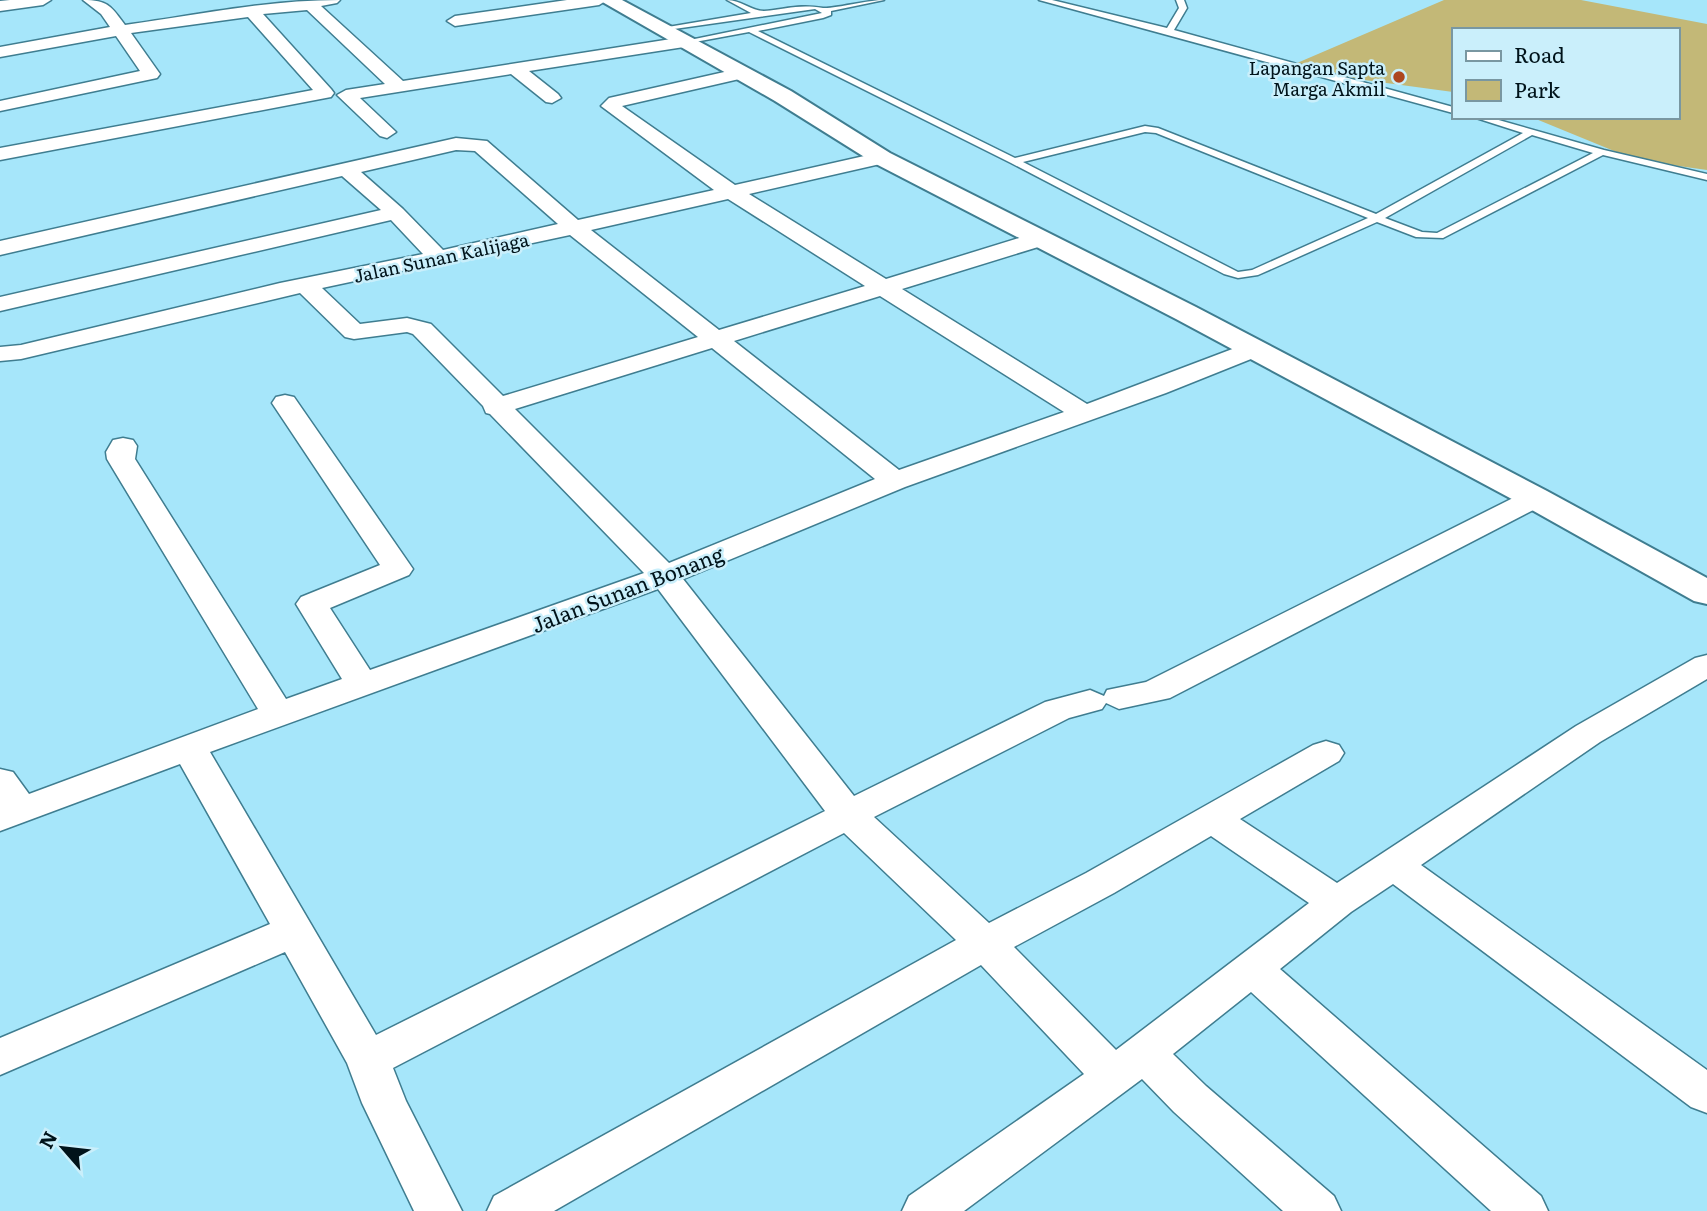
<svg xmlns="http://www.w3.org/2000/svg" width="1707" height="1211" viewBox="0 0 1707 1211" font-family="Literata,serif">
<rect width="100%" height="100%" fill="#a6e6fa"/>
<!-- green -->
<polygon fill="#c3b877" points="1444,0 1581,0 1707,24 1707,170 1636,160 1531,117 1677,117 1677,30 1453,30 1453,92 1283,69"/>
<g fill="none" stroke-linecap="round" stroke-linejoin="round">
<!-- lane casing -->
<g stroke="#3f7d90" stroke-width="3">
<g id="lane">
<path d="M727,0C741,0 751,11 764,11C787,9 799,4 823,8C834,9 868,0 884,0L831,11V15L823,18L758,31L1015,158L1145,126L1158,128L1376,214L1523,133L1473,117H1488L1604,150L1707,174V180L1603,155L1443,238L1416,237L1377,222L1258,275L1238,278L1224,274L1011,163L749,32L684,44L680,42L822,13L815,9L660,31L656,29L751,13ZM1145,132L1156,133L1368,218L1252,270L1238,272L1023,162ZM1532,135L1593,153L1437,233L1422,232L1385,218Z"/>
<polygon points="1039,0 1052,0 1167,28 1179,8 1176,0 1184,0 1187,8 1174,30 1453,107 1453,113"/>
</g>
</g>
<!-- street casing -->
<g stroke="#3f7d90" stroke-width="3">
<g id="street">
<polygon points="10,0 51,0 43,5 0,11 0,1"/>
<path d="M83,0C108,0 111,6 125,25C197,15 267,0 340,0L337,3L321,6L403,81L684,37L692,42L684,47L529,71L558,94L561,98L552,103L546,102L511,74L360,98L396,132L387,138L380,136L337,95L346,90L385,84L307,10L263,14L331,89L334,93L331,97L0,160V148L313,90L248,17L131,33L160,74L157,78L0,111V101L140,71L116,36L0,57V47L110,27L101,14Z"/>
<polygon points="567,0 607,0 599,5 455,26 447,21 455,16"/>
<path d="M742,68L748,69L751,73L748,77L622,106L735,185L882,152L889,154L892,158L889,162L749,194L886,279L1032,234H1048L1051,239L1048,244L902,289L1087,404L1243,345L1252,343L1261,345L1264,350L1261,355L1166,393L905,487L683,579L854,796L1045,702L1090,690L1104,696L1107,690L1146,682L1525,492L1535,489L1545,492L1549,498L1545,504L1170,698L1119,709L1106,703L1102,709L1069,718L874,817L989,923L1086,873L1313,745L1326,741L1339,745L1344,753L1339,761L1240,819L1337,883L1576,726L1695,658L1707,655V679L1600,742L1421,865L1707,1070V1113L1691,1107L1393,884L1351,912L1280,969L1541,1196L1548,1211H1491L1251,992L1173,1054L1206,1086L1334,1196L1341,1211H1283L1174,1112L1142,1079L964,1211H902L909,1196L1084,1074L981,965L554,1211H487L494,1196L956,940L844,833L393,1068L406,1101L462,1211H414L362,1103L347,1063L285,952L0,1075V1038L270,924L180,764L0,831V769L13,772L29,794L258,709L107,459L106,452L113,440L123,438L133,440L137,446L135,459L286,699L342,679L296,604L301,597L380,565L272,403L276,397L285,395L294,397L413,569L409,575L330,608L370,670L644,573L490,414L486,413L483,406L413,334L407,332L354,339L345,337L300,293L21,359L0,361V347L21,345L280,283L423,254L391,220L0,311V297L381,210L342,176L0,255V241L456,138L487,141L578,220L714,190L601,106L609,98ZM456,150L475,151L558,224L443,250L403,209L361,172ZM728,199L865,286L719,330L591,230ZM570,235L698,337L503,396L431,324L407,318L360,324L322,288ZM880,296L1064,412L899,470L734,341ZM712,348L875,479L669,563L515,409ZM658,589L825,811L376,1035L210,752ZM1211,836L1309,903L1116,1050L1014,947L1114,893Z"/>
</g>
</g>
<!-- secondary casing -->
<g stroke="#3f7d90" stroke-width="4">
<polygon id="secondary" points="599,0 622,0 791,91 890,153 1196,307 1547,491 1707,578 1707,604 1694,601 1523,505 1176,319 874,163 775,101"/>
</g>
<!-- lane -->
<use href="#lane" fill="#fff" fill-rule="evenodd"/>
<!-- street -->
<use href="#street" fill="#fff" fill-rule="evenodd"/>
<!-- secondary -->
<use href="#secondary" fill="#fff" fill-rule="evenodd"/>
</g>
<!-- markers -->
<circle fill="#ad471f" stroke="#caeffb" stroke-width="2.5" cx="1399" cy="77" r="7"/>
<g text-anchor="middle" dominant-baseline="central" stroke-width="5" stroke-linejoin="round" paint-order="stroke">
<!-- far-poi labels -->
<g font-size="18" fill="#00131a" stroke="#caeffb" text-anchor="end">
<text x="1385" y="67">Lapangan Sapta<tspan x="1385" dy="21">Marga Akmil</tspan></text>
</g>
<!-- far-street labels -->
<g font-size="18" fill="#00131a" stroke="#caeffb">
<text transform="translate(441 257) rotate(-12)">Jalan Sunan Kalijaga</text>
</g>
<!-- street labels -->
<g font-size="21" fill="#00131a" stroke="#caeffb">
<text transform="translate(627 588) rotate(-21)">Jalan Sunan Bonang</text>
</g>
</g>
<!-- legend -->
<rect x="1452" y="28" width="228" height="91" fill="#caeffb" stroke="#7997a1" stroke-width="2"/>
<rect x="1466" y="51" width="35" height="10" fill="#ffffff" stroke="#7997a1" stroke-width="2"/>
<text x="1514" y="63" font-size="21" fill="#00131a">Road</text>
<rect x="1466" y="80" width="35" height="21" fill="#c3b877" stroke="#7997a1" stroke-width="2"/>
<text x="1514" y="98" font-size="21" fill="#00131a">Park</text>
<!-- north arrow -->
<g transform="translate(63 1148) rotate(298)" stroke="#caeffb" stroke-width="5" paint-order="stroke">
<path d="M0-5L12 26L0 18L-12 26Z" fill="#00131a"/>
<text y="-10" font-size="19" font-weight="bold" text-anchor="middle" fill="#00131a">N</text>
</g>
</svg>
